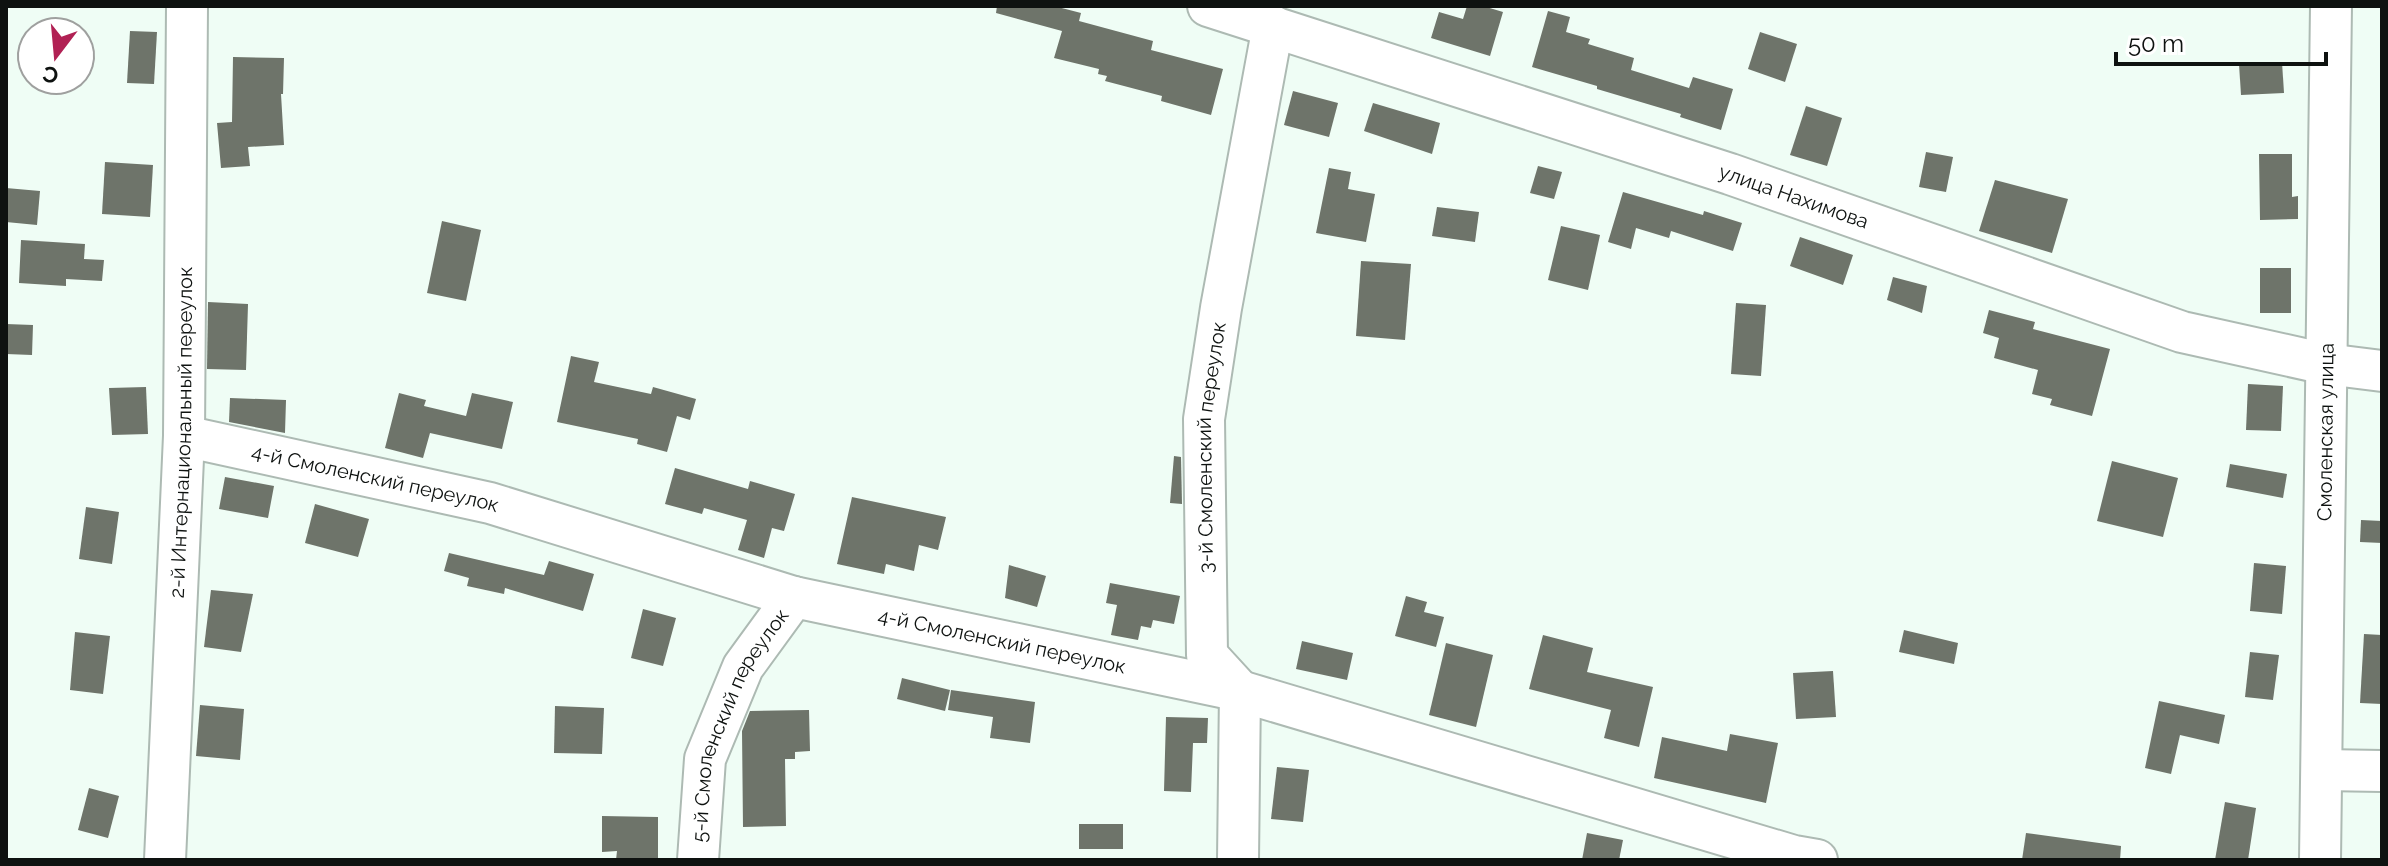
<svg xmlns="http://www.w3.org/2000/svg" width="2388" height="866" viewBox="0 0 2388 866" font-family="Raleway,sans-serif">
<rect width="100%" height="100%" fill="#effdf5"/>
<!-- building -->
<g fill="#6e746a">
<polygon points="997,6 1054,6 1081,13 1079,21 1153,41 1151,50 1223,69 1211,115 1161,101 1162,96 1105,81 1107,76 1098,74 1099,69 1054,58 1062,31 996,13"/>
<polygon points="1467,6 1483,6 1503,12 1490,56 1431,38 1439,12 1463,19"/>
<polygon points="1548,11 1570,17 1566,32 1590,39 1588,44 1634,58 1631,70 1689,88 1693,77 1733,89 1721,130 1680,117 1681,114 1597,89 1597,86 1532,67"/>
<polygon points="130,31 157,32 154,84 127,83"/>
<polygon points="1760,32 1797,44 1785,82 1748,69"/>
<polygon points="233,57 284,58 283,94 281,94 284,145 248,147 250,166 221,168 217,123 232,122"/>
<polygon points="2282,62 2284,93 2241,95 2239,64"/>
<polygon points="1293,91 1338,103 1329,137 1284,125"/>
<polygon points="1373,103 1440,123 1432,154 1364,131"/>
<polygon points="1806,106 1842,118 1827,166 1790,155"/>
<polygon points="1926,152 1953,157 1946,192 1919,187"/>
<polygon points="2259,154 2292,154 2292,197 2298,196 2298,219 2260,220"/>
<polygon points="105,162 153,165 150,217 102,214"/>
<polygon points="1538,166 1562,172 1554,199 1530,193"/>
<polygon points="1329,168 1351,172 1348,189 1375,194 1366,242 1316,233"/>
<polygon points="1995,180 2068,199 2052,253 1979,231"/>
<polygon points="6,188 40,191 37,225 6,222"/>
<polygon points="1623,192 1703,215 1704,211 1742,223 1733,251 1671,231 1669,238 1636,228 1631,249 1608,242"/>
<polygon points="1437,207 1479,212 1475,242 1432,236"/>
<polygon points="442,221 481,230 466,301 427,293"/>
<polygon points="1561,226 1600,235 1588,290 1548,280"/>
<polygon points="1800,237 1853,255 1843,285 1790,266"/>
<polygon points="21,240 85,244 84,259 104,260 102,281 66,279 66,286 19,283"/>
<polygon points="1361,261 1411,264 1405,340 1356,336"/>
<rect x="2260" y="268" width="31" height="45"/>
<polygon points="1893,277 1927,286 1922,313 1887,300"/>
<polygon points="208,302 248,304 246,370 207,369"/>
<polygon points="1736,303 1766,305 1761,376 1731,374"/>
<polygon points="1989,310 2035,322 2033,329 2110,349 2092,416 2050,405 2052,399 2032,394 2038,370 1994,358 1999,338 1983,333"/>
<polygon points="6,324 33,325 32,355 6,354"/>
<polygon points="571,356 599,362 594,382 651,394 653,387 696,399 690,420 677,416 667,452 637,444 638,439 557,422"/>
<polygon points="2248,384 2283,386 2281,431 2246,430"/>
<polygon points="146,387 148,434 112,435 109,388"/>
<polygon points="399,393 426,400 424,406 466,416 472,393 513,402 502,449 430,433 423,458 385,448"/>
<polygon points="230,398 286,400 285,433 229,422"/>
<polygon points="1174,456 1181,457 1182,504 1170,503"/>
<polygon points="2112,461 2178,478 2163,537 2097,521"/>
<polygon points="2230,464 2287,474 2283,498 2226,487"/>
<polygon points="675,468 748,489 750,481 795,494 784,531 772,528 764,558 738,550 747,520 704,508 702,514 665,504"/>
<polygon points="225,477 274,486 268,518 219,509"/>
<polygon points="852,497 946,517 938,550 919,545 914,571 886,564 884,574 837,564"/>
<polygon points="315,504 369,519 358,557 305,543"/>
<polygon points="86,507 119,512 112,564 79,559"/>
<polygon points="2361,520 2382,521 2382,543 2360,542"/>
<polygon points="449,553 544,575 549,561 594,574 583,611 505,588 504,594 467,586 469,578 444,571"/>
<polygon points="2254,563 2286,566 2282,614 2250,611"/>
<polygon points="1009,565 1046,576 1037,607 1005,598"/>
<polygon points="1110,583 1180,596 1174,624 1153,620 1151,628 1141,626 1138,640 1111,635 1117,605 1106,603"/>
<polygon points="211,590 253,594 241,652 204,647"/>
<polygon points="1406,596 1427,602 1424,612 1444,617 1436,647 1395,636"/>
<polygon points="643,609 676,618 663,666 631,658"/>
<polygon points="1904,630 1958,643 1954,664 1899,652"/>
<polygon points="75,632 110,636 103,694 70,690"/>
<polygon points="2364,634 2382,635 2382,704 2360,703"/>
<polygon points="1543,635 1593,648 1587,672 1653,687 1639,747 1604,738 1611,710 1529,689"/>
<polygon points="1302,641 1353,653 1347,680 1296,669"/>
<polygon points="1446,643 1493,655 1476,727 1429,715"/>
<polygon points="2250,652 2279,655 2273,700 2245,697"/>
<polygon points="1833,671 1836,717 1796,719 1793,673"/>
<polygon points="902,678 950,690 945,711 897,699"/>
<polygon points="951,690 1035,702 1030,743 990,738 993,717 948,710"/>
<polygon points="2159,701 2225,715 2219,744 2180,735 2171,774 2145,768"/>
<polygon points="200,705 244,709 240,760 196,756"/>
<polygon points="555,706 604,708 602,754 554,753"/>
<polygon points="809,710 810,751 795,752 795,759 785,759 786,826 743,827 742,731 750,711"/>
<polygon points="1166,717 1208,718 1207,743 1193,743 1191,792 1164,791"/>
<polygon points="1730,734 1778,743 1766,803 1654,778 1662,737 1727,751"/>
<polygon points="1277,767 1309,770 1303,822 1271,819"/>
<polygon points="89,788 119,796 108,838 78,830"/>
<polygon points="2225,802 2256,808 2248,860 2215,860"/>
<polygon points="602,816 658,817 658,860 616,860 617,851 602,852"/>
<rect x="1079" y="824" width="44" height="25"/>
<polygon points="1587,833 1623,840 1619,860 1582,860"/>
<polygon points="2026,833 2121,846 2120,860 2022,860"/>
</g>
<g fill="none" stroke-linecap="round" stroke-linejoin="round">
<!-- minor casing -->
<g stroke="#adbab3" stroke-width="44">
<g id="minor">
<path id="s1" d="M1208,6L1730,174L2182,332L2326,364L2382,371"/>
<path id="s2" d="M184,436L490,503L794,597L1240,691L1794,856L1817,860"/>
<polyline points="2323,770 2382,771"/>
<path id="s3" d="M165,860L184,436L187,6"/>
<path id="s4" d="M698,860L705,759L743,667L794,597"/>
<path id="s5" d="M1238,860L1240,691L1207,655L1204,419L1221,308L1273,26"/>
<path id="s6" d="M2320,860L2331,6"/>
</g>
</g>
<!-- minor -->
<use href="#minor" stroke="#fff" stroke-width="40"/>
</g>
<g text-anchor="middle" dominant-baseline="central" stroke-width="8" stroke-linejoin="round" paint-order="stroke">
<!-- street labels -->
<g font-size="20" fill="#0e1210" stroke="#fff">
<text stroke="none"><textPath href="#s1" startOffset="616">улица Нахимова</textPath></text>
<text stroke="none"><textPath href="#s3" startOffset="428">2-й Интернациональный переулок</textPath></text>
<text stroke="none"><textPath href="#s6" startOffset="428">Смоленская улица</textPath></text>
<text stroke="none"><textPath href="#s5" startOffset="426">3-й Смоленский переулок</textPath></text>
<text stroke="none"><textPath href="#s2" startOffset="196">4-й Смоленский переулок</textPath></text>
<text stroke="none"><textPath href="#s2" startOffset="844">4-й Смоленский переулок</textPath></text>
<text stroke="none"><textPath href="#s4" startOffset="144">5-й Смоленский переулок</textPath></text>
</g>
</g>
<!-- border -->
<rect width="2388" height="866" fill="none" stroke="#0e1210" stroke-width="16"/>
<!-- north arrow -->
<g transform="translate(56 56) rotate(196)"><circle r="38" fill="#ffffff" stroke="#9fa09f" stroke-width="2"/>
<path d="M0-6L14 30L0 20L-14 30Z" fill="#b12154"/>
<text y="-12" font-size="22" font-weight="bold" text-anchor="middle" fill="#0e1210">С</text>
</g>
<!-- scale -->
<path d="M2116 52v12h210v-12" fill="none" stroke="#0e1210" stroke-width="4"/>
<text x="2128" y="52" font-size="24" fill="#0e1210" stroke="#ffffff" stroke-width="6" paint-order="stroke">50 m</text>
</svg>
